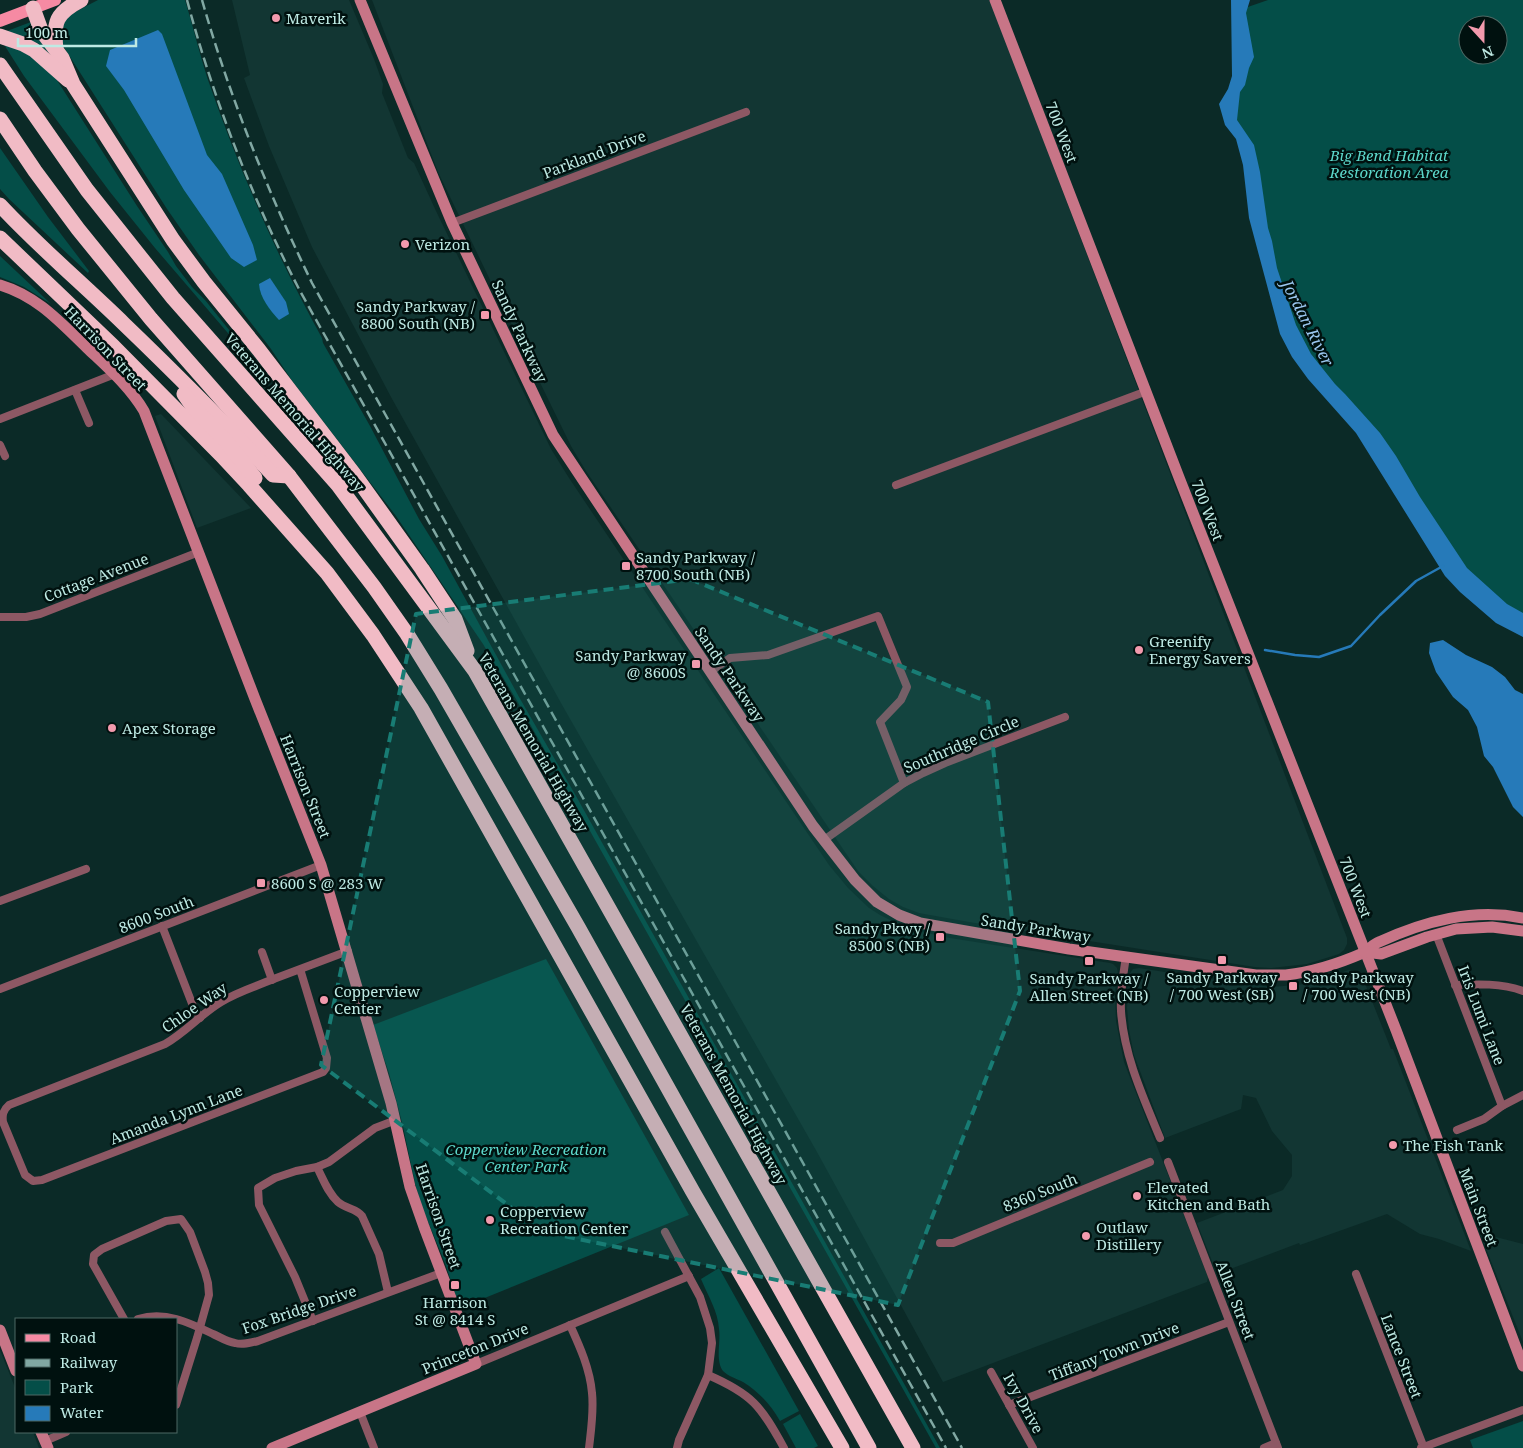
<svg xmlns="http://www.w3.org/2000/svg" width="1523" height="1448" viewBox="0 0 1523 1448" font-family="'Noto Serif',serif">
<rect width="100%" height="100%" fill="#0b2a27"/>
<!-- built -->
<g fill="#123633">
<polygon points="232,0 349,0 374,59 383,84 382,93 408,158 414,163 436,211 551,449 569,478 789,806 829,865 848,888 869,908 880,915 896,923 922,932 950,938 1110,963 1113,964 1117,968 1118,973 1115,992 1116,1021 1124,1062 1208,1277 1207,1282 943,1382 817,1152 561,703 391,397 312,247 269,146 244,78 250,75"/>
<polygon points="372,0 990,0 1347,938 1347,944 1344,950 1339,954 1307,964 1271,968 1255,967 969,922 919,913 903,907 889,899 873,886 858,871 586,471 571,446 507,315 438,172"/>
<polygon points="161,414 251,508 197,528 155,416"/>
<polygon points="1139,968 1242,984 1272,987 1306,984 1349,970 1353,970 1359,973 1364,981 1391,1049 1393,1049 1471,1251 1439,1239 1420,1234 1387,1214 1300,1245 1299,1243 1217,1274 1197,1223 1283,1190 1292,1176 1292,1155 1272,1131 1256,1098 1243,1095 1241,1109 1165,1138 1134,1055 1129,1030 1127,1008 1129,975 1133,969"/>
<polygon points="1492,1236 1523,1244 1523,1342 1483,1241"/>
<polygon points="0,1350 16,1390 16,1432 33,1432 39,1448 0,1448"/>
</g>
<!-- green -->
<g fill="#044e48" fill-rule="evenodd">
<path d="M98,0H185C193,26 199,52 207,77C238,167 276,255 322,338L323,343L370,426L419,519L442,556L519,697L576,796L940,1448H936L516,699L483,644L396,516L293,382L271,349L199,255L167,209L65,49L62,42L63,20L69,15Z"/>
<path d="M1268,0H1523V624L1467,579L1325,382L1289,316L1231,109L1242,9ZM1468,25H1498V55H1468Z"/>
<polygon points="31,22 53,56 29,39 7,31"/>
<path d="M3,43C27,52 38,59 55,77L137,206L168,252L176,266L192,287L205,300L246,351L245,353L155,248L110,192L24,76Z"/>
<polygon points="0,148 48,217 89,271 88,273 9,199 0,189"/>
<polygon points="0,256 51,304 24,287 0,277"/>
<polygon points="546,959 689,1215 460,1308 445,1263 422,1207 416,1188 402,1122 389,1073 373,1025"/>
<path d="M719,1268L799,1411L780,1421C771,1405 759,1392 743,1382C737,1379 728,1376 723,1371C715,1360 721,1342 719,1329C718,1311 708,1296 701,1279Z"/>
<polygon points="800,1414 818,1446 814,1448 796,1448 783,1424"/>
<polygon points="1523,1421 1523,1448 1473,1448 1470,1440"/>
</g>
<!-- water -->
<g fill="#267ab9">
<polygon points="1231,0 1250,0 1246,13 1254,57 1249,68 1245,85 1240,92 1237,120 1254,145 1260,172 1268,228 1272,241 1277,268 1296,325 1311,354 1335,384 1345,394 1380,433 1396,456 1420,497 1467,568 1507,604 1523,613 1523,637 1496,623 1460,592 1445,576 1356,433 1308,379 1292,357 1280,334 1249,218 1243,165 1236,139 1225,125 1219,104 1228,89 1232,76"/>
<polygon points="158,30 162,34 207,155 222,174 253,245 257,260 244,267 231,258 184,190 124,90 106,66 110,50"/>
<path d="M270,278L286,302L289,314L279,320C270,310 260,298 259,284Z"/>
<polygon points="1443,640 1466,655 1492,667 1505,677 1515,690 1523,694 1523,817 1513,807 1493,767 1484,756 1477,727 1468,710 1453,697 1436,672 1429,653 1430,643"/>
</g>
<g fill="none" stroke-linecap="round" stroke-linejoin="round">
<!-- stream -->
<polyline stroke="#267ab9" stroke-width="2.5" points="1265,650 1295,655 1319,657 1351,646 1380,615 1416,581 1443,566"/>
<!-- street -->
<g stroke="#8d5864" stroke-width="8">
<polyline points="452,223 746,112"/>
<polyline points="75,390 89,423"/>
<polyline points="0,419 115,374"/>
<polyline points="0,445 5,456"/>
<polyline points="896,485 1147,391"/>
<polyline points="0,617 26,617 40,614 199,552"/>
<polyline points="710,672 730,658 768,655 878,616 907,687 901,700 880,722 904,783"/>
<polyline points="824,840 904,783 923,773 945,763 1065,717"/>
<polyline points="0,901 86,869"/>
<polyline points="162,926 193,1006 200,1018"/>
<polyline points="1436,934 1502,1106"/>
<polyline points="262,952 272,980"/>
<path d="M1126,957C1123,975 1120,993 1121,1011C1124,1056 1143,1097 1160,1138"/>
<path d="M300,969L327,1058L326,1068L323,1072L42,1180L33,1181L25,1175L3,1122C2,1115 3,1110 9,1105L165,1044C186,1032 201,1014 221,1002C237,992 254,987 271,980C297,970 322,961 348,951"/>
<path d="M1455,985C1478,984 1501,983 1523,991"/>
<polyline points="0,989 321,865"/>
<polyline points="1457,1130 1484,1119 1502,1106 1523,1095"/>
<polyline points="1168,1162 1278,1448"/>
<path d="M317,1167C323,1179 328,1193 338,1202C346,1209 356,1208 362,1216L379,1254L388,1292"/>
<polyline points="665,1232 700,1297 710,1328 712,1343 708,1375 679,1440 677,1448"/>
<polyline points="940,1243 953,1243 1150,1162"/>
<polyline points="1356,1274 1424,1448"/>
<polyline points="124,1319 93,1264 94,1255 102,1249 166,1221 181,1219 190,1232 205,1272 208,1283 209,1295 197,1338 176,1405"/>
<path d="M138,1319C165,1311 188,1322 213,1334C220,1337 227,1342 235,1343C242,1345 250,1343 258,1341L441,1273"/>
<polyline points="313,1321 295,1277 259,1205 258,1188 275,1178 296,1171 317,1167 329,1162 375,1128 396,1120"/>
<path d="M570,1325C580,1347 590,1369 592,1393C594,1411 591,1430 589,1448"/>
<polyline points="476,1364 689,1276"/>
<polyline points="991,1372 1033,1448"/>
<path d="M708,1375C752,1394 761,1406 784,1448"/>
<polyline points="1009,1405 1229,1322"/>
<polyline points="360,1412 374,1448"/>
<polyline points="45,1441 66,1432"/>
<polyline points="1264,1448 1276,1443"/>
<polyline points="1421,1448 1523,1410"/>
</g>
<!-- secondary -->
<g stroke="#c87587" stroke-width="11">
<path d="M360,0L452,223L553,435L813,826L855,880L877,902L899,915L920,923L1069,949L1256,975C1266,975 1276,975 1286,975C1312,972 1340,963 1363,953C1369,950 1373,944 1379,942C1425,921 1473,908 1523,918"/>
<polyline points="995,0 1180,480 1396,1030 1523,1366"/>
<path d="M0,285C37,296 60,322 87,348C108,368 129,386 144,411L255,699L321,865L391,1103L410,1187L424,1227L476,1364L272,1448"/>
<polyline points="1365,952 1381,954 1427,937 1456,929 1492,927 1523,931"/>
<polyline points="0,1330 16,1371"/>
<polyline points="41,1432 48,1448"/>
</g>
<!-- primary -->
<polyline stroke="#f68aa3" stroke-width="12" points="0,21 55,0"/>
<!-- highway -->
<g stroke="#f1bbc5" stroke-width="15">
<polyline points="33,8 41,30 62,58 73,84 173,240 204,282 259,350 354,474 422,569 455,619 467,651"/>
<polyline points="0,36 23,44 34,50 68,80"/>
<path d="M56,49C53,22 56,13 81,0"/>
<polyline points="0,65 87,190 173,298 338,485 475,671 913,1448"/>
<polyline points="0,119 35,171 78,229 151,319 289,476 374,587 407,634 441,689 578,927 869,1448"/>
<path d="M0,205C39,247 83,284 124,324C175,373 225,423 273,475L289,476"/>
<polyline points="0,238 114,347 221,455 249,485 327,573 373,635 421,708 693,1192 842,1448"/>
<polyline points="184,394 193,407 226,441 255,478"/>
</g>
<!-- rail -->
<g stroke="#81a8a3" stroke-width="2.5" stroke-dasharray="10 5" stroke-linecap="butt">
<path d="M187,0C214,101 252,198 300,291L946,1448"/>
<path d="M202,0C230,98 268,192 312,283L962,1448"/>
</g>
</g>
<!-- marked area -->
<path fill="#187c74" fill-opacity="0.2" stroke="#187c74" stroke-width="4" stroke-dasharray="10 6" stroke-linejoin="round" d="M690,579L988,702L1020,991L898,1305L544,1232L321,1065L416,614Z"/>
<!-- markers -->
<g fill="#f29aad" stroke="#00110f" stroke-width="2">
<circle cx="276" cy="18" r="5"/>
<circle cx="405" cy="244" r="5"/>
<rect x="480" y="310" width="10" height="10" rx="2.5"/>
<rect x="621" y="561" width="10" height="10" rx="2.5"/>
<circle cx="1139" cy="650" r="5"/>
<rect x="691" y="659" width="10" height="10" rx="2.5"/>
<circle cx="112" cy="728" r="5"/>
<rect x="256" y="878" width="10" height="10" rx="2.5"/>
<rect x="935" y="932" width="10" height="10" rx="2.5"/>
<rect x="1217" y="955" width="10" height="10" rx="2.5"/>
<rect x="1084" y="956" width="10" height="10" rx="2.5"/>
<rect x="1288" y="981" width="10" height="10" rx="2.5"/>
<circle cx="324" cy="1000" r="5"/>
<circle cx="1393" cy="1145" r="5"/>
<circle cx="1137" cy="1196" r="5"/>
<circle cx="490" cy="1220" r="5"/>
<circle cx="1086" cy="1236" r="5"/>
<rect x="450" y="1280" width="10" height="10" rx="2.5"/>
</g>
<g text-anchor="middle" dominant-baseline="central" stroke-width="5" stroke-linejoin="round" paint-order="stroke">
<!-- poi labels -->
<g font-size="15" fill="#beeae4" stroke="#00110f" text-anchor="start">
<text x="286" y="18">Maverik</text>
<text x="415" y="244">Verizon</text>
<text x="475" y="306" text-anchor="end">Sandy Parkway /<tspan x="475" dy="17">8800 South (NB)</tspan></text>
<text x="636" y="557">Sandy Parkway /<tspan x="636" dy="17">8700 South (NB)</tspan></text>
<text x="1149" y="641">Greenify<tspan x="1149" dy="17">Energy Savers</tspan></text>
<text x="686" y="655" text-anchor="end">Sandy Parkway<tspan x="686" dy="17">@ 8600S</tspan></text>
<text x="122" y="728">Apex Storage</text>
<text x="271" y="883">8600 S @ 283 W</text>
<text x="930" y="928" text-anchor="end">Sandy Pkwy /<tspan x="930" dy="17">8500 S (NB)</tspan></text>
<text x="1222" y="977" text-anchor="middle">Sandy Parkway<tspan x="1222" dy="17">/ 700 West (SB)</tspan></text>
<text x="1303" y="977">Sandy Parkway<tspan x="1303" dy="17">/ 700 West (NB)</tspan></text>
<text x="1089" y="978" text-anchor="middle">Sandy Parkway /<tspan x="1089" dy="17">Allen Street (NB)</tspan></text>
<text x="334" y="991">Copperview<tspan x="334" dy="17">Center</tspan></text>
<text x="1403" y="1145">The Fish Tank</text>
<text x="1147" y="1187">Elevated<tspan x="1147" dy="17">Kitchen and Bath</tspan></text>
<text x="500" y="1211">Copperview<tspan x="500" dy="17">Recreation Center</tspan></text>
<text x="1096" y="1227">Outlaw<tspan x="1096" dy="17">Distillery</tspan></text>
<text x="455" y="1302" text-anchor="middle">Harrison<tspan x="455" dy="17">St @ 8414 S</tspan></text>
</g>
<!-- street labels -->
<g font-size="15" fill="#beeae4" stroke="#00110f">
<text transform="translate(1062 132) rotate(69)">700 West</text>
<text transform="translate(594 154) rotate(-21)">Parkland Drive</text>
<text transform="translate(520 331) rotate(65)">Sandy Parkway</text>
<text transform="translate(106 348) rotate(46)">Harrison Street</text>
<text transform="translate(295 412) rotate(49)">Veterans Memorial Highway</text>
<text transform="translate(1208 510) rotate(69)">700 West</text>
<text transform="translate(96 577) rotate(-21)">Cottage Avenue</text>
<text transform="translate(730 674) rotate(56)">Sandy Parkway</text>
<text transform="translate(534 742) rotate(60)">Veterans Memorial Highway</text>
<text transform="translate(961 744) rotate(-23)">Southridge Circle</text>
<text transform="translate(306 786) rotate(68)">Harrison Street</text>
<text transform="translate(1356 887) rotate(69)">700 West</text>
<text transform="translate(156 914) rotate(-21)">8600 South</text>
<text transform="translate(1036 928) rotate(9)">Sandy Parkway</text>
<text transform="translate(194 1007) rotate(-35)">Chloe Way</text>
<text transform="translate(1482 1015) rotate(69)">Iris Lumi Lane</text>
<text transform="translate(734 1094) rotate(61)">Veterans Memorial Highway</text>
<text transform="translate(176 1114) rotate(-21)">Amanda Lynn Lane</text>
<text transform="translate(1040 1192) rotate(-22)">8360 South</text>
<text transform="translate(1479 1207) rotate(69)">Main Street</text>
<text transform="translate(439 1216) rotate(71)">Harrison Street</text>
<text transform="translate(1236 1300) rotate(69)">Allen Street</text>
<text transform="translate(299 1309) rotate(-19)">Fox Bridge Drive</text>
<text transform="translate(475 1348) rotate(-22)">Princeton Drive</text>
<text transform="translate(1114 1351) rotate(-21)">Tiffany Town Drive</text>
<text transform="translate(1402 1356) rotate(69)">Lance Street</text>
<text transform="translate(1024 1403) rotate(61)">Ivy Drive</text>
</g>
<!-- park labels -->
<g font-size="15" font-style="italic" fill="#5cd8cb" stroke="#00110f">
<text x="1389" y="155">Big Bend Habitat<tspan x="1389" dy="17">Restoration Area</tspan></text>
<text x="526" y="1149">Copperview Recreation<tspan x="526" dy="17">Center Park</tspan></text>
</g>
<!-- water labels -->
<g font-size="16" font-style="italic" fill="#9bc8f1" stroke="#00110f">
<text transform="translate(1308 323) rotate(63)">Jordan River</text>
</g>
</g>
<!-- legend -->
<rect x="15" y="1318" width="162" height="115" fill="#00110f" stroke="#4c6864"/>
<rect x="25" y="1334" width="25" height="8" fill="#f68aa3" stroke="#4c6864"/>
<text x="60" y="1343" font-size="15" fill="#beeae4">Road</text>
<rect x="25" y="1359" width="25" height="8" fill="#81a8a3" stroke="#4c6864"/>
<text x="60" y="1368" font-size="15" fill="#beeae4">Railway</text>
<rect x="25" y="1380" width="25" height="15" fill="#044e48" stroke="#4c6864"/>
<text x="60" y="1393" font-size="15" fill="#beeae4">Park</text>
<rect x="25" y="1406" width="25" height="15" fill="#267ab9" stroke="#4c6864"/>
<text x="60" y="1418" font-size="15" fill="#beeae4">Water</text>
<!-- north arrow -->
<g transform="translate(1483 40) rotate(159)"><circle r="24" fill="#00110f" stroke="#4c6864"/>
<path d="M0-4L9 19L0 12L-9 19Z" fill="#f29aad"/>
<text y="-8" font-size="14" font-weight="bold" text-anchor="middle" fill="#beeae4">N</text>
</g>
<!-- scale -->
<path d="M18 38v8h118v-8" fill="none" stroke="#beeae4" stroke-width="2.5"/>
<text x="25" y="38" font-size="15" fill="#beeae4" stroke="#00110f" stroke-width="4" paint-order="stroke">100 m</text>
</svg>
